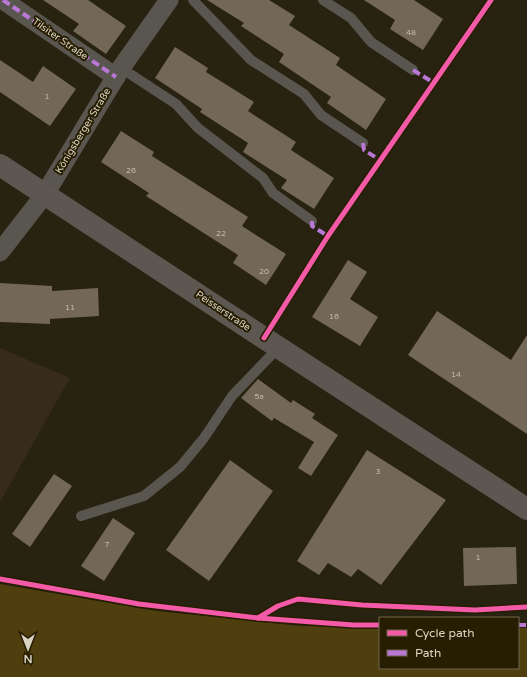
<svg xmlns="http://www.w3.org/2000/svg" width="527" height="677" viewBox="0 0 527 677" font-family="'Varela Round',sans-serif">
<rect width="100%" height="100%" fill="#282211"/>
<!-- commercial -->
<polygon fill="#372c1c" points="0,348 70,378 0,502"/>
<!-- green -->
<polygon fill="#4f3f0e" points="0,584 156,611 301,626 380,627 380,668 518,668 518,628 527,628 527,677 0,677"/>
<!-- building -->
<g fill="#736757">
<polygon points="43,0 88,0 126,26 106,54 73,31 79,24"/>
<polygon points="207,0 269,0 295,16 289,25 340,58 336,65 386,99 366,130 327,103 331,97 279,62 284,54 241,26 244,23"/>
<polygon points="364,0 414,0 443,19 423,50 390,29 395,20"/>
<polygon points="175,47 208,68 206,72 254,102 248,111 296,142 291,150 334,178 314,209 281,188 287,180 243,152 248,143 200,112 202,109 155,78"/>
<polygon points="0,60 33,82 43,66 76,89 50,126 0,92"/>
<polygon points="121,131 154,152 152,156 248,217 242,226 286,254 266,285 233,263 238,255 146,196 149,193 101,162"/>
<polygon points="348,260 367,272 350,299 378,317 360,346 312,317"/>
<polygon points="0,283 52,286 52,291 98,288 99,316 50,319 50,324 0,322"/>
<polygon points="437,311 511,360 527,335 527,434 408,355"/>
<polygon points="258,379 291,403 293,400 315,414 312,418 338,435 311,476 298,468 314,442 274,418 272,421 241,398"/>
<polygon points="367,450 446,500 381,585 358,569 351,577 328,563 319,575 297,561"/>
<polygon points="230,460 273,491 209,581 166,550"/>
<polygon points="54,474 72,486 30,547 12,534"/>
<polygon points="113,518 135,533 104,581 81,566"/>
<polygon points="516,547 517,584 464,586 463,548"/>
</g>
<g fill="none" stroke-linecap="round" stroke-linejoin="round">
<!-- lane -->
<g stroke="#59554f" stroke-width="10">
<polyline points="193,0 251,60 304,94 321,115 363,143"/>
<polyline points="323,0 351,18 371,42 413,70"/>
<polyline points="121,68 176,104 198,128 263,178 273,193 312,221"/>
<polyline points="81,516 144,496 180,467 204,438 232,396 278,348"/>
</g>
<!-- street -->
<g stroke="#59554f" stroke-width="19">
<polyline points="3,0 116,77"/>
<polyline points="0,252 45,194 121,68 169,0"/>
</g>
<!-- secondary -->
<polyline stroke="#5c5751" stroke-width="22" points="0,165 264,338 527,509"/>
<!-- quiet -->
<g stroke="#ba77d6" stroke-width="4" stroke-dasharray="8 4" stroke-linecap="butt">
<polyline points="3,0 116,77"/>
<polyline points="413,70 434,83"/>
<polyline points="363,143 364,150 380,160"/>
<polyline points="312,221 312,226 328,236"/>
<polyline points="518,625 527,625"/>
</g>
<!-- cycleway casing -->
<g stroke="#271d00" stroke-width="8">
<g id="cycleway">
<polyline points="264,338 328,236 491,0"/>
<polyline points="0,579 139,604 258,618 354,625 380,625"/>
<polyline points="258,618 278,606 298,599 362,605 475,610 527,607"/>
</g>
</g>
<!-- cycleway -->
<use href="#cycleway" stroke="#f35aa7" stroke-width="5"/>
</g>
<g text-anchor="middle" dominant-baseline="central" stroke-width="4" stroke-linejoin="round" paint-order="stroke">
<!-- number labels -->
<g font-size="8" fill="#c0b9a8">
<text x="411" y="32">48</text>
<text x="47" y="96">1</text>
<text x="131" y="170">26</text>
<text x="221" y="233">22</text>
<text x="264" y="271">20</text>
<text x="70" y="307">11</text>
<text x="334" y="316">16</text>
<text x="456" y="374">14</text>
<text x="259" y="396">5a</text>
<text x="378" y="471">3</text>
<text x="107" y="544">7</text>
<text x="478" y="557">1</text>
</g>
<!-- street labels -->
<g font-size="10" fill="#dad4c3" stroke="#271d00">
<text transform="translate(60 39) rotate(35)">Tilsiter Straße</text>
<text transform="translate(83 131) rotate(-59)">Königsberger Straße</text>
<text transform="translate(223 311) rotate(34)">Peisserstraße</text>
</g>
</g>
<!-- legend -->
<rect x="379" y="617" width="140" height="52" fill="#271d00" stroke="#6f664e"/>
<rect x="387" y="630" width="20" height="6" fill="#f35aa7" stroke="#6f664e"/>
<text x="415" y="637" font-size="12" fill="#dad4c3">Cycle path</text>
<rect x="387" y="650" width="20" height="6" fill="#ba77d6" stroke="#6f664e"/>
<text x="415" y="657" font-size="12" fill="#dad4c3">Path</text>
<!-- north arrow -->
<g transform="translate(28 649) rotate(180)" stroke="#271d00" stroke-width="3" paint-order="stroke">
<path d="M0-3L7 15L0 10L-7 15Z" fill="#dad4c3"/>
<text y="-6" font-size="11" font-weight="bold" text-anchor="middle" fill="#dad4c3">N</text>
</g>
</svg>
